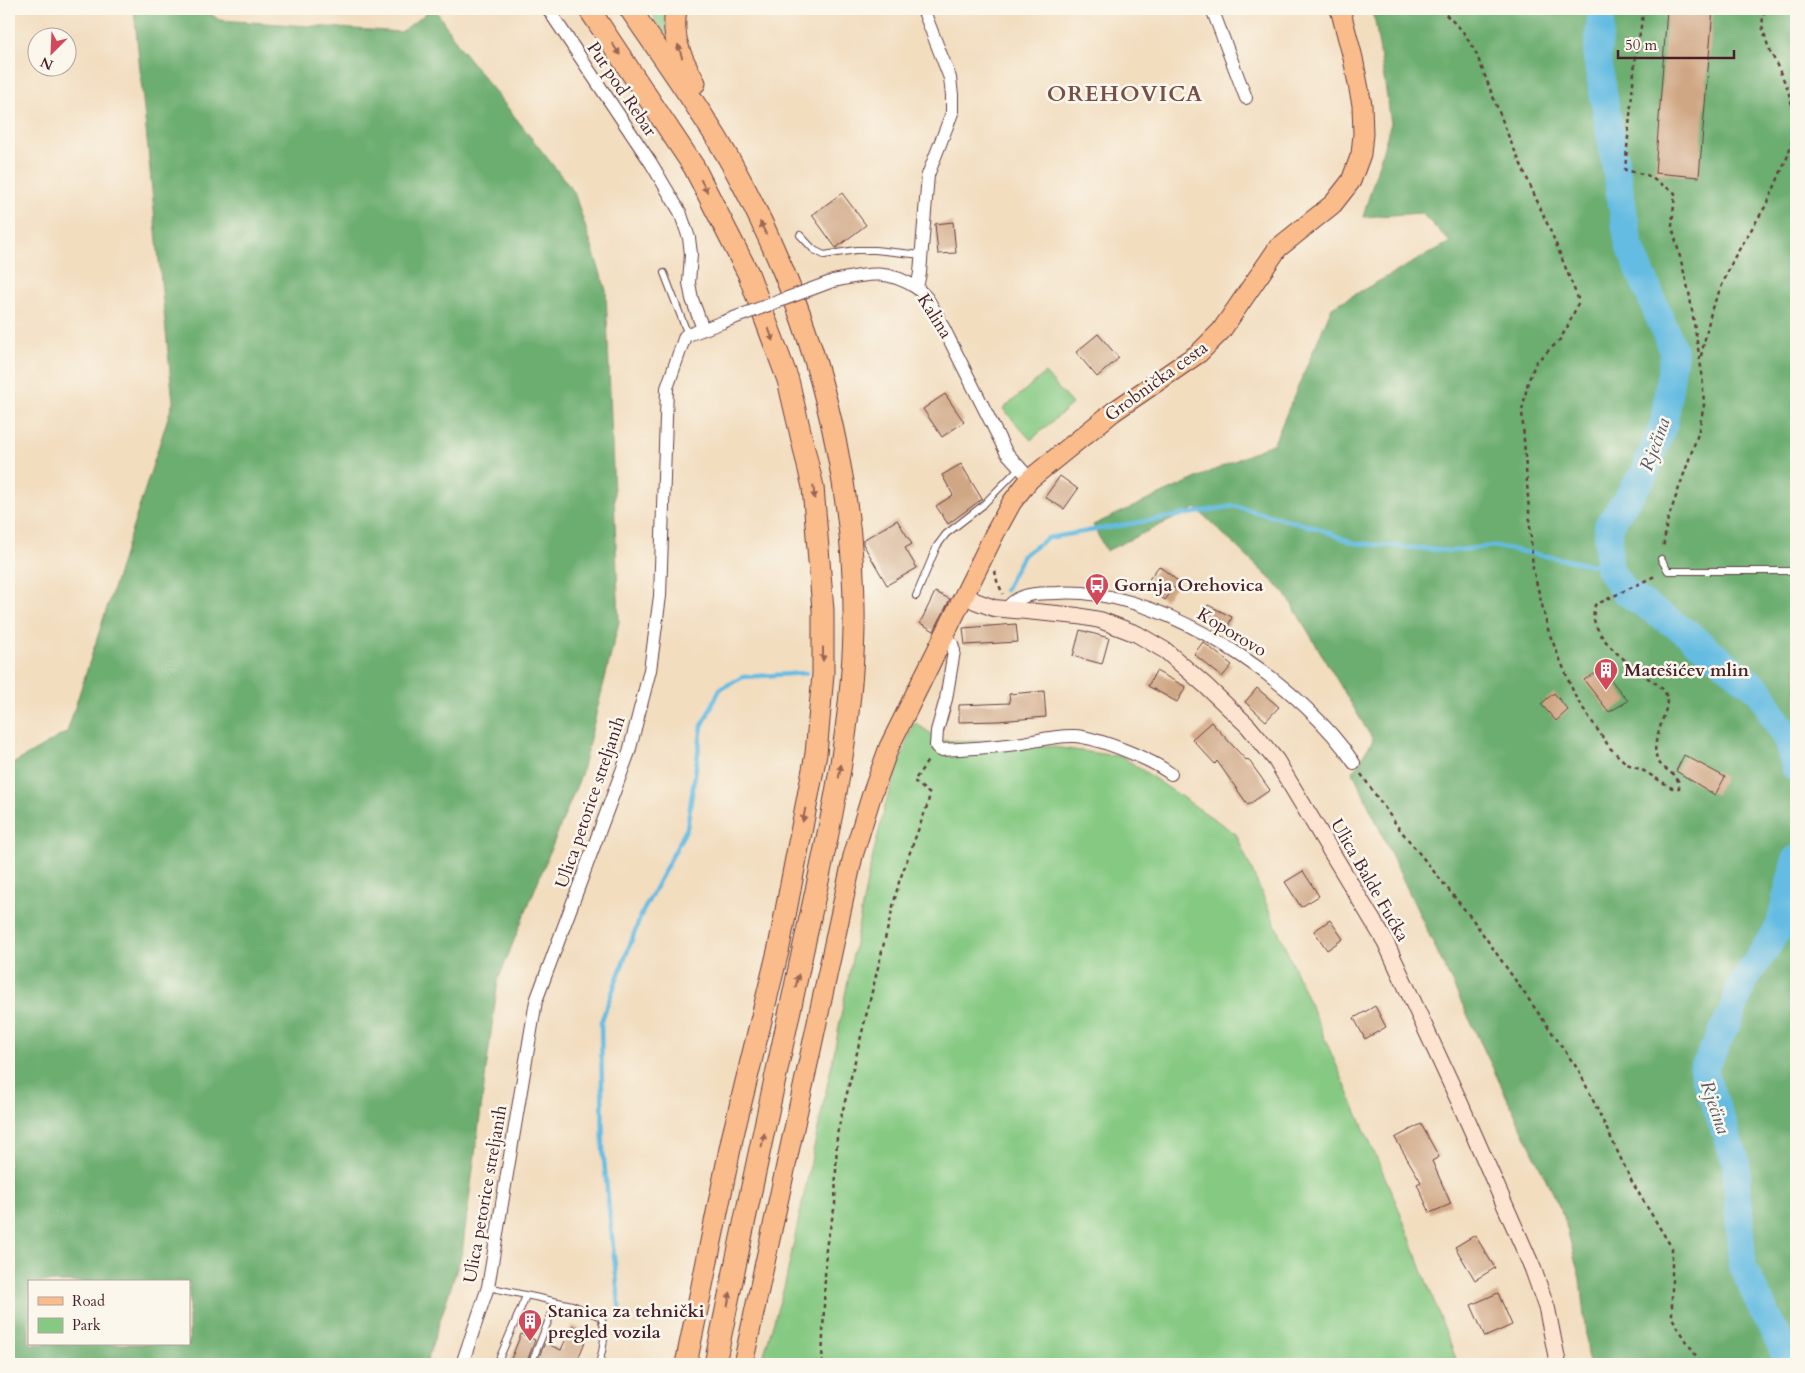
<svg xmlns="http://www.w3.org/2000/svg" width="1805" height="1373" font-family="Cardo,serif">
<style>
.green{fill:#85c982;stroke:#687456}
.forest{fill:#6cad70;stroke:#5b664e;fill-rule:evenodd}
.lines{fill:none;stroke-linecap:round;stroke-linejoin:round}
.stream{stroke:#65bce2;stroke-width:4.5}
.river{stroke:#65bce2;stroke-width:28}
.building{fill:#d0a785}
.service-casing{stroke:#633c41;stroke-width:8}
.minor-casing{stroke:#633c41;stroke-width:14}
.secondary-casing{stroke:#633c41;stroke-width:18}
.primary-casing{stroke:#633c41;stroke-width:21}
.motorway-casing{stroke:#633c41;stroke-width:23}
.path{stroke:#633c41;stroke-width:2.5;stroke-dasharray:4 4;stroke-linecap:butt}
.service{stroke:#fff;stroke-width:6}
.minor{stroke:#fff;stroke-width:12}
.secondary{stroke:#fde4d1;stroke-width:16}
.primary{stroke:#fabc8b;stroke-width:19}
.motorway{stroke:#fabc8b;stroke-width:21}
.minor-bridge-casing{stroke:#633c41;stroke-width:14;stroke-linecap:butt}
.minor-bridge{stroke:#fff;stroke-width:12}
.oneway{fill:#996656}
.labels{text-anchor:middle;stroke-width:5;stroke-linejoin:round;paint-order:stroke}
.street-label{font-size:18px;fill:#4a1f2b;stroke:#fbf7ec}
.poi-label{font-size:18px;font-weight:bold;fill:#4a1f2b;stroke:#fbf7ec;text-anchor:start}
.water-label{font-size:19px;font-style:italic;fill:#53566b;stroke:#fbf7ec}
.district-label{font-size:22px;font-weight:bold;letter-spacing:1px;fill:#794f4a;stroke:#fbf7ec}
</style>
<rect width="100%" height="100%" fill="#fbf7ec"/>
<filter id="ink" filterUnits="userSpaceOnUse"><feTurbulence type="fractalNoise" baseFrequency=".02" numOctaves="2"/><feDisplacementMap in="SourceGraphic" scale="10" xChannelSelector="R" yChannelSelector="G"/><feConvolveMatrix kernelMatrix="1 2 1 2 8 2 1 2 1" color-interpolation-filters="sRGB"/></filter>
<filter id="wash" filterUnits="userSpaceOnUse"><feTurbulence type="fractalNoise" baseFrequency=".0096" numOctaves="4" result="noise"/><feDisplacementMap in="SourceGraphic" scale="20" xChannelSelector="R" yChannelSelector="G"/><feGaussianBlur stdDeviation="1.12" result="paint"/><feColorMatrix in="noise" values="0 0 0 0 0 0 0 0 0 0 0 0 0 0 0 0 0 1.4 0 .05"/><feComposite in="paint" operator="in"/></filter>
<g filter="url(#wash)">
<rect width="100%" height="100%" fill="#f2ddbf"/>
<g class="green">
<polygon points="648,9 667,9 667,36"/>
<polygon points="1045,373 1072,404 1031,440 1003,409"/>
<polygon points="914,722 942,741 1012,741 1123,757 1236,834 1398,1207 1458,1364 761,1364 785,1284 833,1058 867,881 886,801"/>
</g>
<g class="forest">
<path d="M134,9H205L219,20L401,32L432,9H435L459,46L574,192L606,290L619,622L581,775L498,980L462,1253L426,1364H9V766L67,732L173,402ZM29,1282H189V1344H29Z"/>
<polygon points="1370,9 1796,9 1796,1364 1589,1364 1580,1279 1564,1217 1412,899 1353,772 1373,740 1285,593 1196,508 1106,551 1093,525 1274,443 1332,307 1450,242 1421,213 1363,217 1391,123 1375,21"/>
</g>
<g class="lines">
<g class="stream">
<polyline points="1005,590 1023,555 1048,538 1234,506 1317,528 1354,543 1451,551 1493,546 1609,568"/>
<polyline points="620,1313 603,1151 601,1022 641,915 687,828 702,726 720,689 743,677 806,673"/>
</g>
<g class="river">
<polyline points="1602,9 1597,57 1629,245 1674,352 1664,423 1643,476 1608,526 1609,568 1623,590 1687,633 1760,691 1787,740 1796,768"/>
<polyline points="1790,1364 1742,1266 1736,1162 1703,1070 1730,1017 1743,982 1779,928 1796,859"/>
</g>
</g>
<g id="blocks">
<g class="building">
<polygon points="1667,9 1713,9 1699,177 1655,173"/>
<polygon points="842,193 866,225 836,248 812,215"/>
<polygon points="953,222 956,253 938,254 935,224"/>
<polygon points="1098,334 1119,358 1097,377 1076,352"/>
<polygon points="945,394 964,422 942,437 923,409"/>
<polygon points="961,464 982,499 948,524 936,506 953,495 942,475"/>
<polygon points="1060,476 1078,489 1064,509 1045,497"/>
<polygon points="897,520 912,544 905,548 917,568 887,585 863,544 863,540"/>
<polygon points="1159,566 1179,582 1165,600 1144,586"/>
<polygon points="935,592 950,599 934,631 920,623"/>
<polygon points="1208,605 1232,617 1226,631 1202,619"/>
<polygon points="1016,624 1018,642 965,645 963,628"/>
<polygon points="1080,630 1109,638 1102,664 1073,656"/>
<polygon points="1203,642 1232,665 1222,677 1194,654"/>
<polygon points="1602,669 1628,701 1609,712 1584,680"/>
<polygon points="1156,671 1186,687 1177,702 1148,686"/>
<polygon points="1257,688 1279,707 1266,721 1245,702"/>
<polygon points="1044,691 1046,717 998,721 959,722 959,705 1010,703 1009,694"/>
<polygon points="1554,693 1568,710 1556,721 1541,704"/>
<polygon points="1211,722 1246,760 1248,759 1270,790 1248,805 1217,761 1215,764 1192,739"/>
<polygon points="1684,755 1725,777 1715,795 1676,771"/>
<polygon points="1303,871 1319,896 1301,907 1285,882"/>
<polygon points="1330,920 1343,939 1327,950 1314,931"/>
<polygon points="1375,1006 1386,1027 1365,1039 1354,1018"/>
<polygon points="1421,1124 1439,1157 1432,1161 1451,1204 1430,1213 1417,1184 1421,1182 1395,1138"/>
<polygon points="1475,1235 1495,1268 1475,1280 1455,1247"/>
<polygon points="1498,1293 1512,1325 1485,1337 1471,1305"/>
<polygon points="572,1325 589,1332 576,1364 536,1364 545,1343 561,1350"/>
<polygon points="521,1334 535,1340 526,1364 509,1364"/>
</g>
</g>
</g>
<g filter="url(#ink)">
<use href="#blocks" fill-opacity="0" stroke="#633c41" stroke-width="1"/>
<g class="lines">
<g class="service-casing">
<g id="service">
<polyline points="800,235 814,250 824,255 856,250 875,250 922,255"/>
<polyline points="664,273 688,335"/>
<polyline points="1661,559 1668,571 1796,571"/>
<polyline points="916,596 937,546 946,534 982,506 1020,467"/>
<path d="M488,1287L572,1305L601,1317C607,1332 603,1349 599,1364"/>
<polyline points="497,1364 526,1296"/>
<polyline points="531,1364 556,1302"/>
</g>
</g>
<g class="minor-casing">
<g id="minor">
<polyline points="548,9 651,163 680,212 689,238 691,254 689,283 692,299 703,329"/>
<polyline points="923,9 950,78 952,95 952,113 928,175 920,273 917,288 927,298 936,313 1006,452 1030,479"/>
<polyline points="1212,9 1246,98"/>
<path d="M833,281C867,274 886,268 917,288"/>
<path d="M1006,610C1016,593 1039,593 1057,593C1071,592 1085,593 1099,595C1189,609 1304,688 1354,763"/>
<path d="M945,636L952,644L954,651L946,699L937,731L936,746L940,750C966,749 992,747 1017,744C1036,741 1055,735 1075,736C1099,738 1151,759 1171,774"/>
<polyline points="462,1364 488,1287 536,1001 629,752 650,670 660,596 667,388 685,336 723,322"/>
</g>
</g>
<g class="secondary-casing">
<polyline id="secondary" points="965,594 975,601 994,608 1078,616 1100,620 1137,634 1166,651 1206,686 1248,726 1276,760 1385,941 1459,1101 1533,1269 1547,1309 1558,1364"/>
</g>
<g class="primary-casing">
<polyline id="primary" points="743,1364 853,856 871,797 889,747 995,533 1012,502 1030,479 1113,412 1199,353 1221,331 1278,248 1333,204 1351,181 1361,154 1363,134 1362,105 1353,58 1340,9"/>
</g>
<g class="motorway-casing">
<g id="motorway">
<polyline points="589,9 694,167 748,273 788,380 813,487 823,610 823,674 816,754 779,947 732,1139 686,1364"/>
<path d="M630,9C654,44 679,79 702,115C734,163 762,220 784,273C829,382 856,510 854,628C852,735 827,841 804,945C774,1085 743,1224 715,1364"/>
<path d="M676,9C671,39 681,58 695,83"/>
</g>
</g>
<g class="path">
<path d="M1440,9L1462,30L1476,53L1510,140L1554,239L1579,301L1569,324L1559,341L1536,362L1528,382L1522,411L1533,569L1549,633L1576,698L1610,748L1627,764L1644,771L1672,788H1679C1681,774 1662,771 1657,759C1648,737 1677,705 1663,690C1660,685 1653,682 1648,678C1628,662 1602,646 1594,620C1593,615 1594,610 1595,605L1657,575"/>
<polyline points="1644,9 1635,61 1625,170 1647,175 1675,193 1672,226 1689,292 1702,373 1704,405 1698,434 1667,522 1663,549"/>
<polyline points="1701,356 1712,308 1734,258 1768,202 1789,153 1794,129 1794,112 1787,87 1768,46 1762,26 1764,9"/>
<polyline points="995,571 997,581 1003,594"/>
<polyline points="1361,774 1398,827 1473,920 1579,1071 1632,1182 1672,1248 1672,1318 1701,1364"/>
<polyline points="822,1364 826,1247 835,1205 837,1134 899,882 927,806 930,794 914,781 929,759"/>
</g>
<use href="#service" class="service"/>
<use href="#minor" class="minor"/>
<use href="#secondary" class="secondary"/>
<use href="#primary" class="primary"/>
<use href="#motorway" class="motorway"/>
<g class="minor-bridge-casing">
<polyline id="minor-bridge" points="723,322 833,281"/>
</g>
<use href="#minor-bridge" class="minor-bridge"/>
</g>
<defs><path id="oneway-solid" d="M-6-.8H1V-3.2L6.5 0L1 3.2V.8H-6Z" transform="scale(1.25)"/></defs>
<g class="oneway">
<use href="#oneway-solid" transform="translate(616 49) rotate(56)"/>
<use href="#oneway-solid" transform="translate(680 51) rotate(-107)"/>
<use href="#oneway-solid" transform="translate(704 186) rotate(63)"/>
<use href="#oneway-solid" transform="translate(763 228) rotate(-116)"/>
<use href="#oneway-solid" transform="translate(771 335) rotate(70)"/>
<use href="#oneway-solid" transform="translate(814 492) rotate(84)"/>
<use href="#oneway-solid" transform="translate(823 654) rotate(90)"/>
<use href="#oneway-solid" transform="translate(840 771) rotate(-80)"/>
<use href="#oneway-solid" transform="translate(804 815) rotate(101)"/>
<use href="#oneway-solid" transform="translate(797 981) rotate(-78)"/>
<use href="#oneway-solid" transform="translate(763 1140) rotate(-78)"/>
<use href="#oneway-solid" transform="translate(729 1299) rotate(-78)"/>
</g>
</g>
<defs>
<g id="bus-pin" transform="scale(1.25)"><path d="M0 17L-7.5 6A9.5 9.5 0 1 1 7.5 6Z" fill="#d1495b" stroke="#fbf7ec"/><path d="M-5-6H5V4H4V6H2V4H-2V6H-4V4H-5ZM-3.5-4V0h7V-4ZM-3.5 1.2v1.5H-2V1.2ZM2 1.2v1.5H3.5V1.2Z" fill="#fff"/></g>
<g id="building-pin" transform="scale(1.25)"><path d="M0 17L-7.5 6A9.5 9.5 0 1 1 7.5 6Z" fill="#d1495b" stroke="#fbf7ec"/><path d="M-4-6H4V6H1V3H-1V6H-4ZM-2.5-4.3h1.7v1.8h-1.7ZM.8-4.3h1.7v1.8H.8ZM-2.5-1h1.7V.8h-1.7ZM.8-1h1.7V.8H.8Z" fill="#fff"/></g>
</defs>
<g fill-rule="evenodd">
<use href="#bus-pin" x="1097" y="585"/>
<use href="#building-pin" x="1606" y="670"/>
<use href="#building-pin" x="530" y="1321"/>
</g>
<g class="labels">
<g class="street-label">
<text transform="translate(622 89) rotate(56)" y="6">Put pod Rebar</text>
<text transform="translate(935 316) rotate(58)" y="6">Kalina</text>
<text transform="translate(1156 381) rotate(-36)" y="6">Grobnička cesta</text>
<text transform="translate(1232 632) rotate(31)" y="6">Koporovo</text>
<text transform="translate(590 802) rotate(-71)" y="6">Ulica petorice streljanih</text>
<text transform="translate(1370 880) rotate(60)" y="6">Ulica Balde Fućka</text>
<text transform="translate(485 1194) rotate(-80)" y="6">Ulica petorice streljanih</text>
</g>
<g class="poi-label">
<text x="1114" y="591">Gornja Orehovica</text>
<text x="1624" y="676">Matešićev mlin</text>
<text x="548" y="1317">Stanica za tehnički<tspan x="548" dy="21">pregled vozila</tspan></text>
</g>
<g class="water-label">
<text transform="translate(1654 444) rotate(-70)" y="7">Rječina</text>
<text transform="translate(1716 1107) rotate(71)" y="7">Rječina</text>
</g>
<g class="district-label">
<text x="1125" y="101">OREHOVICA</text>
</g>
</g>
<rect width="1805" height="1373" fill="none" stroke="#fbf7ec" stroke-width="30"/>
<rect x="28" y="1280" width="162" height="65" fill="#fbf7ec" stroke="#b4a19f"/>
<rect x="38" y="1297" width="25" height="8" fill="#fabc8b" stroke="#b4a19f"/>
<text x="72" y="1306" font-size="15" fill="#4a1f2b">Road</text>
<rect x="38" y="1318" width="25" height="15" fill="#85c982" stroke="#b4a19f"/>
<text x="72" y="1330" font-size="15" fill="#4a1f2b">Park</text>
<g transform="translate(52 52) rotate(204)"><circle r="24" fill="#fbf7ec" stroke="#b4a19f"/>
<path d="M0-4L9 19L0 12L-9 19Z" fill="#d1495b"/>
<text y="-8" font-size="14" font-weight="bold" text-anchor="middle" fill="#4a1f2b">N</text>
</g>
<path d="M1618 50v8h116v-8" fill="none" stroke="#4a1f2b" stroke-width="2.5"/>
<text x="1625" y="50" font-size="15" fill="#4a1f2b" stroke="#fbf7ec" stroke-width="4" paint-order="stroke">50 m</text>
</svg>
